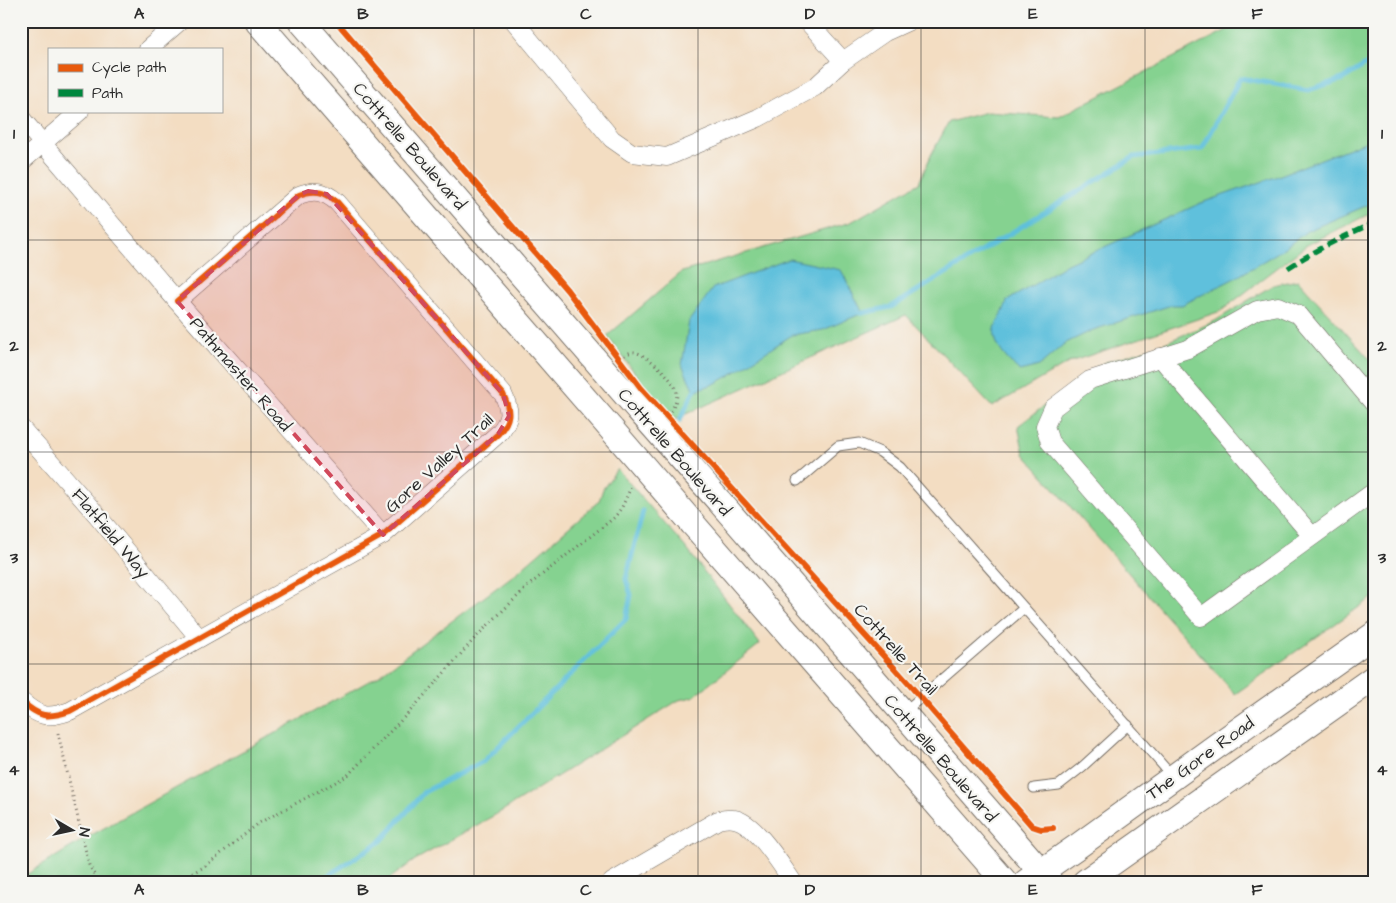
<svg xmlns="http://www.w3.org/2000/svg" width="1396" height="903" font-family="'Architects Daughter',sans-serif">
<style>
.green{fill:#85d290;stroke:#587e5e}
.water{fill:#5ec0dc;stroke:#447684}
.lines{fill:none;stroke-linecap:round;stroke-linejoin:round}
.stream{stroke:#5ec0dc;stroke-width:5}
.lane-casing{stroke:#716960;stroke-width:11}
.street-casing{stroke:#716960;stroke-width:19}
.secondary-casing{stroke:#716960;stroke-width:27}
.path{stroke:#716960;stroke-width:3;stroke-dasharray:1 4;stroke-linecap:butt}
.lane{stroke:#fff;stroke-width:9}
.street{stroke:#fff;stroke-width:18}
.secondary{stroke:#fff;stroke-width:25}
.secondary-bridge-casing{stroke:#716960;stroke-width:27;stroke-linecap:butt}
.secondary-bridge{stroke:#fff;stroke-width:25}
.quiet{stroke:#00873e;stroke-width:5;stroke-dasharray:10 5;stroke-linecap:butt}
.cycleway-casing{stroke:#f6f6f2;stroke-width:9}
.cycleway{stroke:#e8590c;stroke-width:6}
.marked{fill:#d1495b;fill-opacity:0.2;stroke:#d1495b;stroke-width:4;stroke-dasharray:10 6;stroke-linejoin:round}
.grid{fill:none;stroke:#2b2b2b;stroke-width:1;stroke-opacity:0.55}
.labels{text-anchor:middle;stroke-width:4.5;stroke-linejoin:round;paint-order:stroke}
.street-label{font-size:18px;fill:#2b2b2b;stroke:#f6f6f2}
.neatline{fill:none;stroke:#2b2b2b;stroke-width:2}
.grid-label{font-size:16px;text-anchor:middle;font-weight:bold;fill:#2b2b2b}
</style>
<rect width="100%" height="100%" fill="#f6f6f2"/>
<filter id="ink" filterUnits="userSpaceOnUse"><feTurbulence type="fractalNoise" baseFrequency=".02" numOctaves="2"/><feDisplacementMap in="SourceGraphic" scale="10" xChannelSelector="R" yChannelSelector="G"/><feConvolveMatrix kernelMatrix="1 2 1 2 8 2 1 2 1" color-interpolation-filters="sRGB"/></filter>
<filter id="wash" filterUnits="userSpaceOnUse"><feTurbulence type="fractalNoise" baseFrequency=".0096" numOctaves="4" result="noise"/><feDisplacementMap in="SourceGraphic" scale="20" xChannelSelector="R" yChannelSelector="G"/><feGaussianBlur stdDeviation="1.12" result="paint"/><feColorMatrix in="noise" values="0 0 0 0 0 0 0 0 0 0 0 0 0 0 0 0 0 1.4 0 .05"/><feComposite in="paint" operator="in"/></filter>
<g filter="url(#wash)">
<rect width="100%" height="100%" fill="#f3ddc2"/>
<g class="green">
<polygon points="1244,21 1375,21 1375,211 1307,245 1221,311 1070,362 992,407 906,315 675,419 644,385 607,336 682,272 851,222 919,183 931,155 949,122 987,112 1059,117"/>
<polygon points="1298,280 1375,365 1375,596 1235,694 1024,454 1018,426 1090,371 1106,362 1160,345 1215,321 1273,285"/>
<polygon points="617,469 686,548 760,644 693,697 679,700 502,811 415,860 385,882 21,882 21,878 86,838 378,676 515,574 599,501 603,489"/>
</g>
<g class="water">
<path d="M1375,138V202L1307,231L1285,248L1237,277L1182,305H1172L1093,330L1064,344L1039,366L1020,371C1007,360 988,341 997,323C1001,314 1005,310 1007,301L1067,264L1201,203L1278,176Z"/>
<polygon points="789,259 841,270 863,313 823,330 792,335 729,376 714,384 694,391 682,365 689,321 713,288"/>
</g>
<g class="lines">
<g class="stream">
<polyline points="857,312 863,313 891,307 1134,157 1202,149 1240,78 1308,90 1343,79 1375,59"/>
<polyline points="680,420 696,387"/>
<polyline points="318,882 381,841 424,792 484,761 626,619 631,595 626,579 643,511"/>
</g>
</g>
</g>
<g filter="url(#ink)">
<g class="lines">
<g class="lane-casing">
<g id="lane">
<polyline points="797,481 838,446 859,443 880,452 900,467 1173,777"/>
<polyline points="904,712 1024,608"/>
<polyline points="1034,788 1059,785 1082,767 1128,725"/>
</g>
</g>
<g class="street-casing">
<g id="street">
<polyline points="514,21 612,139 632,153 667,157 758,118 815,87 843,61 885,32 909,21"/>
<polyline points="807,21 843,61"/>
<polyline points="148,49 180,21"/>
<polyline points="21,118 177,301 383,535"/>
<polyline points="21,162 80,111"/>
<polyline points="1160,357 1312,536"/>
<polyline points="1375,405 1299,315 1278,306 1257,310 1188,349 1090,380 1053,408 1045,426 1050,442 1201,617 1375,491"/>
<polyline points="21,428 96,514 199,638"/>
<path d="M21,701C39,717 47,719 70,711L383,535L498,434C511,420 511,411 503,394L337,202C324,191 314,189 299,195L177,301"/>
<path d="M612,882L718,820C723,819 729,818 734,819C755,822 781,865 793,882"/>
</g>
</g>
<g class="secondary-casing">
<g id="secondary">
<polyline points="257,21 612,430"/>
<polyline points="301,21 638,409"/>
<polyline points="719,501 1050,882"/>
<polyline points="693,524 1005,882"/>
<polyline points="1026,882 1078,846 1218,745 1375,634"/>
<polyline points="1085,882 1375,677"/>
</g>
</g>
<g class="path">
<path d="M620,358C625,355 629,352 634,352C647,354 677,381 677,394C677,401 672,409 669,415"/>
<polyline points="58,733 89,865 98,882"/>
<polyline points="174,882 204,867 259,823 347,776 413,708 476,637 529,585 615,517 622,507 632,485"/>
</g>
<use href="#lane" class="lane"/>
<use href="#street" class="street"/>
<use href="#secondary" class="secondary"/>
<g class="secondary-bridge-casing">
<g id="secondary-bridge">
<polyline points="638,409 719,501"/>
<polyline points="612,430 693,524"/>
</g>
</g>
<use href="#secondary-bridge" class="secondary-bridge"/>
<path class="quiet" d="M1288,268C1315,250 1345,236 1375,222"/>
<g class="cycleway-casing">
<g id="cycleway">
<polyline points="336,21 567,290 641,388 908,683 1032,826 1041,829 1053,828"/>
<path d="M21,701C39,717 47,719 70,711L383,535L498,434C511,420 511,411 503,394L337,202C324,191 314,189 299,195L177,301"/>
</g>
</g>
<use href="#cycleway" class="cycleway"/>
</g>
</g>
<path class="marked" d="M308,191L327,194L503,394L509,416L498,434L383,535L177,301L299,195Z"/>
<path class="grid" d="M251,21V882M474,21V882M698,21V882M921,21V882M1145,21V882M21,240H1375M21,452H1375M21,664H1375"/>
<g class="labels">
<g class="street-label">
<text transform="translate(410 146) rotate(49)" y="6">Cottrelle Boulevard</text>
<text transform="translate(241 374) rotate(49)" y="6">Pathmaster Road</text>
<text transform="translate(675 452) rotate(49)" y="6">Cottrelle Boulevard</text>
<text transform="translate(439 463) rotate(-42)" y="6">Gore Valley Trail</text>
<text transform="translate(111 533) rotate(50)" y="6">Flatfield Way</text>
<text transform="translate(896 649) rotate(48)" y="6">Cottrelle Trail</text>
<text transform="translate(941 758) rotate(49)" y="6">Cottrelle Boulevard</text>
<text transform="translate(1200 758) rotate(-36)" y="6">The Gore Road</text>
</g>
</g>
<rect width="1396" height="903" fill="none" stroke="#f6f6f2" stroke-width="55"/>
<rect x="48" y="48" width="175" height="65" fill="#f6f6f2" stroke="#a5a5a2"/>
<rect x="58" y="64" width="25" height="8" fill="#e8590c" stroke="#a5a5a2"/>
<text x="92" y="72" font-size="15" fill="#2b2b2b">Cycle path</text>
<rect x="58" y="89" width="25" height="8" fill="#00873e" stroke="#a5a5a2"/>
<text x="92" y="98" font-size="15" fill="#2b2b2b">Path</text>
<g transform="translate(72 830) rotate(99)" stroke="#f6f6f2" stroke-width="4" paint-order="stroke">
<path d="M0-4L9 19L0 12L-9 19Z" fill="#2b2b2b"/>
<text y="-8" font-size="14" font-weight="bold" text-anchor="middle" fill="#2b2b2b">N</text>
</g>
<rect x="28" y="28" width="1340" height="848" class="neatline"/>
<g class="grid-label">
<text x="139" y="19">A</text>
<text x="363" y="19">B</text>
<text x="586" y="19">C</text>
<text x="810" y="19">D</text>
<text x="1033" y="19">E</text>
<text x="1257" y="19">F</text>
<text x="14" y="139">1</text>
<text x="1382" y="139">1</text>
<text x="14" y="351">2</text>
<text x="1382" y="351">2</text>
<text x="14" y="563">3</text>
<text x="1382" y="563">3</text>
<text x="14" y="775">4</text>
<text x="1382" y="775">4</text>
<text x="139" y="895">A</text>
<text x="363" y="895">B</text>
<text x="586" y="895">C</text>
<text x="810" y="895">D</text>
<text x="1033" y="895">E</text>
<text x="1257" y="895">F</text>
</g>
</svg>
